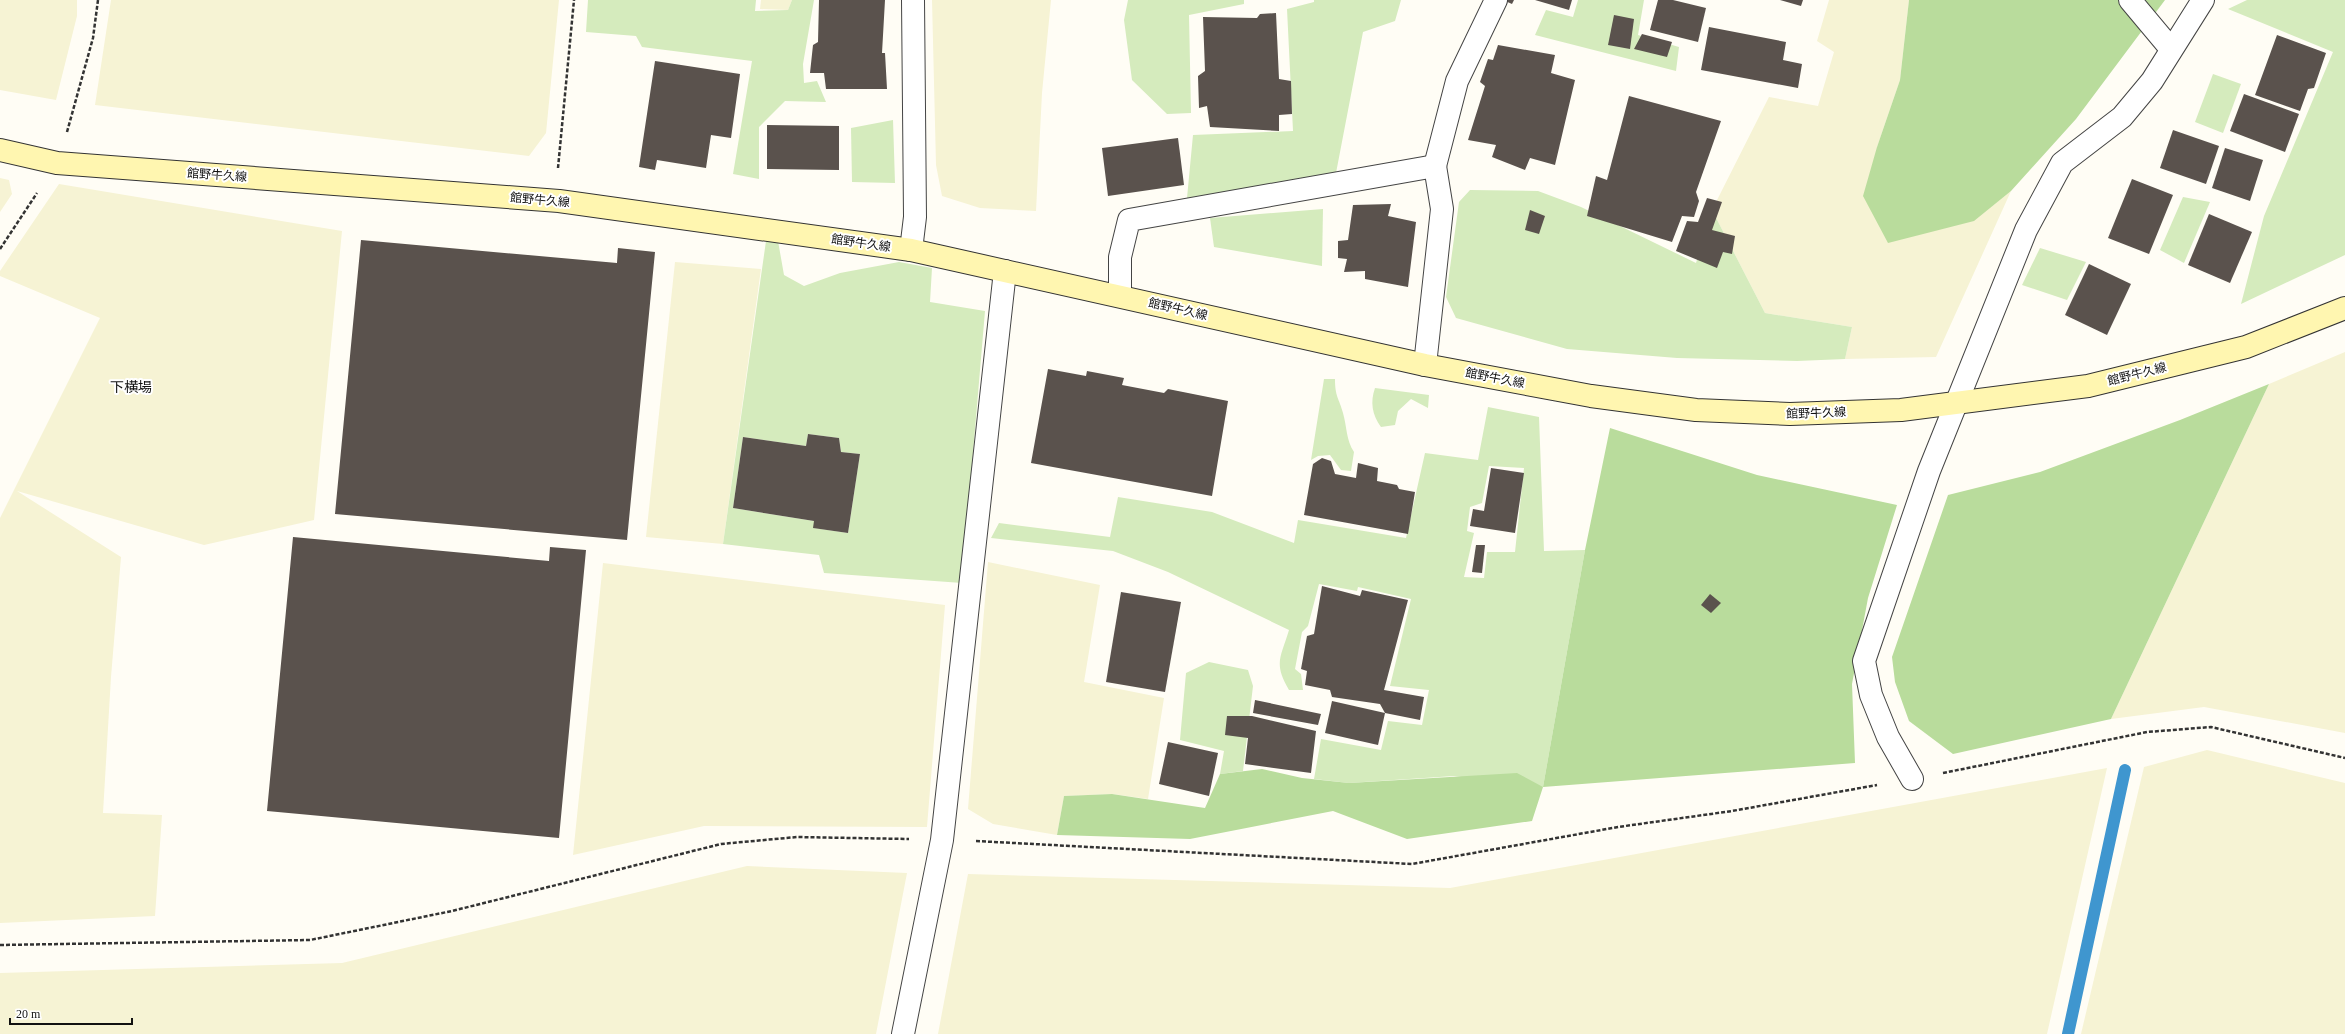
<svg xmlns="http://www.w3.org/2000/svg" width="2345" height="1034" font-family="'Times New Roman','Noto Sans JP',serif">
<style>
.farmland{fill:#f6f3d4}
.green{fill:#d5ebbd;fill-rule:evenodd}
.forest{fill:#b9dc9c}
.lines{fill:none;stroke-linecap:round;stroke-linejoin:round}
.stream{stroke:#3f96cf;stroke-width:12}
.building{fill:#5a524d}
.minor-casing{stroke:#444;stroke-width:24}
.secondary-casing{stroke:#333;stroke-width:24}
.path{stroke:#333;stroke-width:2.5;stroke-dasharray:4 2;stroke-linecap:butt}
.minor{stroke:#fff;stroke-width:22}
.secondary{stroke:#fff6b0;stroke-width:22}
.labels{text-anchor:middle;stroke-width:4;stroke-linejoin:round;paint-order:stroke}
.street-label{font-size:12px;fill:#111;stroke:#fff}
.quarter-label{font-size:14px;fill:#111;stroke:#fff}
</style>
<rect width="100%" height="100%" fill="#fffdf5"/>
<g class="farmland">
<polygon points="0,0 77,0 77,16 56,100 0,90"/>
<polygon points="111,0 559,0 546,133 529,156 95,105"/>
<polygon points="761,0 792,0 788,10 760,9"/>
<polygon points="932,0 1051,0 1042,93 1036,211 980,208 942,196 936,165"/>
<polygon points="1829,0 1909,0 1900,80 1877,147 1973,221 2011,191 1936,357 1845,359 1852,327 1765,313 1712,210 1769,97 1818,106 1834,52 1817,41"/>
<polygon points="0,178 9,180 12,194 0,212"/>
<polygon points="59,184 342,231 314,520 204,545 17,491 121,557 111,677 103,813 162,815 155,916 0,923 0,518 100,318 0,276 0,271"/>
<polygon points="675,262 761,269 723,544 646,537"/>
<polygon points="2345,352 2345,733 2204,707 2111,719 2269,384"/>
<polygon points="988,562 1100,585 1084,682 1164,698 1148,799 1112,794 1064,796 1057,835 993,824 968,809"/>
<polygon points="603,563 945,605 927,827 704,826 573,855"/>
<polygon points="2207,750 2345,783 2345,1034 2081,1034 2144,767"/>
<polygon points="2107,768 2047,1034 938,1034 968,874 1450,888"/>
<polygon points="747,866 907,873 876,1034 0,1034 0,973 342,963"/>
</g>
<g class="green">
<polygon points="588,0 756,0 755,11 788,10 792,0 814,0 803,64 804,83 817,81 826,102 785,101 759,127 759,179 733,174 752,61 642,47 636,36 586,32"/>
<polygon points="1128,0 1244,0 1244,4 1189,15 1191,113 1167,114 1132,80 1124,20"/>
<polygon points="1314,0 1401,0 1395,21 1363,32 1336,173 1187,198 1193,135 1293,131 1287,9 1314,2"/>
<polygon points="1578,0 1644,0 1638,35 1679,47 1676,71 1535,35 1546,10 1573,17"/>
<polygon points="2247,0 2345,0 2345,255 2241,304 2264,216 2333,52 2228,9"/>
<polygon points="2213,74 2241,84 2223,133 2195,122"/>
<polygon points="893,120 895,183 852,182 851,128"/>
<polygon points="1470,190 1538,191 1581,207 1696,263 1712,210 1765,313 1852,327 1845,359 1797,361 1677,358 1567,349 1456,318 1446,297 1459,202"/>
<polygon points="2183,197 2210,202 2184,263 2160,250"/>
<polygon points="1323,209 1322,266 1214,247 1210,218"/>
<path d="M766,241H778L784,275L804,286L840,273L899,262L932,268L930,302L985,311L962,583L824,573L819,555L723,544ZM808,434L839,438L841,452L860,454L848,533L814,528V521L733,508L743,437L806,446Z"/>
<polygon points="2040,248 2086,262 2067,300 2022,285"/>
<path d="M1324,379H1335C1335,397 1339,398 1343,413C1347,427 1346,440 1354,452L1351,471L1341,470L1330,455L1318,456L1311,460Z"/>
<path d="M1375,388L1429,395L1428,408L1411,399L1398,411L1395,425L1381,427C1372,415 1370,402 1375,388Z"/>
<path d="M1488,407L1539,417L1544,551L1585,550L1543,787L1454,776L1349,783L1314,779L1321,739L1381,750L1388,721L1422,725L1429,690L1390,686L1411,599L1358,587L1357,591L1319,584L1308,626L1302,632L1295,669L1301,674L1303,690H1289C1273,663 1281,657 1289,630L1168,572L1113,551L991,538L999,523L1110,537L1118,497L1212,512L1294,543L1298,520L1406,538L1425,453L1478,460ZM1489,466L1524,468L1515,552H1487L1484,578L1464,577L1474,533L1467,531L1470,507L1482,503Z"/>
<polygon points="1209,662 1248,670 1253,686 1243,771 1220,774 1224,751 1180,740 1186,673"/>
</g>
<g class="forest">
<polygon points="1909,0 2165,0 2076,119 2011,191 1974,221 1888,243 1863,196 1877,147 1900,80"/>
<polygon points="2269,384 2111,719 1953,754 1909,721 1895,682 1892,657 1948,495 2040,472 2180,420"/>
<polygon points="1610,428 1757,475 1897,505 1868,598 1852,684 1855,763 1543,787 1532,821 1407,839 1333,811 1190,839 1057,835 1064,796 1112,794 1205,808 1220,774 1262,769 1302,778 1349,783 1517,773 1543,787 1585,550"/>
</g>
<g class="lines">
<polyline class="stream" points="2068,1034 2125,770"/>
</g>
<g class="building">
<polygon points="819,0 885,0 882,53 885,53 887,89 826,89 824,73 810,73 813,45 818,42"/>
<polygon points="1503,0 1514,0 1512,4"/>
<polygon points="1535,0 1572,0 1569,10"/>
<polygon points="1658,0 1673,0 1706,8 1698,42 1650,30"/>
<polygon points="1780,0 1803,0 1801,6"/>
<polygon points="1276,13 1279,79 1291,81 1292,114 1279,115 1279,131 1210,127 1207,106 1199,108 1198,76 1205,71 1203,17 1257,18 1260,14"/>
<polygon points="1614,15 1634,19 1630,49 1608,45"/>
<polygon points="1709,27 1786,42 1783,60 1802,64 1798,88 1701,70"/>
<polygon points="1642,34 1672,42 1667,57 1634,49"/>
<polygon points="2277,35 2326,53 2314,88 2308,89 2300,111 2255,95"/>
<polygon points="1498,45 1555,55 1551,73 1575,80 1555,165 1530,158 1525,170 1492,157 1496,145 1468,140 1485,86 1480,82 1488,59 1493,60"/>
<polygon points="655,61 740,74 731,138 711,135 706,168 657,160 655,170 639,167"/>
<polygon points="2244,94 2299,114 2285,152 2230,131"/>
<polygon points="1629,96 1721,121 1696,192 1699,201 1694,217 1682,216 1672,242 1587,216 1596,176 1607,180"/>
<polygon points="767,125 839,126 839,170 767,169"/>
<polygon points="2173,130 2219,146 2206,184 2160,168"/>
<polygon points="1178,138 1184,185 1108,196 1102,148"/>
<polygon points="2225,148 2263,160 2250,201 2212,188"/>
<polygon points="2132,179 2173,195 2149,254 2108,238"/>
<polygon points="1707,198 1722,202 1712,230 1735,236 1732,254 1723,252 1717,268 1676,251 1687,221 1698,222"/>
<polygon points="1391,204 1388,216 1416,222 1408,287 1365,279 1365,271 1344,272 1347,259 1338,258 1338,241 1348,240 1353,205"/>
<polygon points="1530,210 1545,216 1539,234 1525,230"/>
<polygon points="2209,214 2252,232 2230,283 2188,265"/>
<polygon points="361,240 617,263 618,248 655,252 627,540 335,514"/>
<polygon points="2089,264 2131,284 2107,335 2065,315"/>
<polygon points="1048,369 1086,376 1087,371 1124,378 1122,385 1164,393 1168,389 1228,401 1212,496 1031,463"/>
<polygon points="808,434 839,438 841,452 860,454 848,533 813,528 814,521 733,508 743,437 806,446"/>
<polygon points="1322,458 1331,461 1335,474 1356,478 1358,463 1378,468 1377,481 1397,485 1399,489 1415,492 1408,534 1304,515 1313,464"/>
<polygon points="1491,468 1524,473 1515,533 1470,526 1473,509 1484,511"/>
<polygon points="293,537 549,561 550,547 586,550 559,838 267,811"/>
<polygon points="1476,545 1485,545 1482,573 1472,572"/>
<polygon points="1322,586 1360,596 1362,590 1408,600 1384,690 1424,697 1420,720 1385,713 1380,704 1332,697 1330,690 1305,685 1307,671 1301,669 1307,636 1314,634"/>
<polygon points="1121,592 1181,602 1165,692 1106,682"/>
<polygon points="1710,594 1721,603 1711,613 1701,605"/>
<polygon points="1255,700 1321,714 1318,725 1253,713"/>
<polygon points="1332,701 1385,713 1378,745 1325,733"/>
<polygon points="1227,716 1252,716 1316,731 1311,773 1245,764 1248,738 1225,735"/>
<polygon points="1168,742 1218,753 1209,796 1159,784"/>
</g>
<g class="lines">
<g class="minor-casing">
<g id="minor">
<polyline points="2130,0 2171,49"/>
<polyline points="1435,166 1457,81 1496,0"/>
<polyline points="911,250 915,217 913,0"/>
<polyline points="1120,296 1120,257 1129,220 1435,166 1442,209 1425,365"/>
<polyline points="1912,779 1888,737 1871,695 1864,661 1929,471 2026,230 2062,163 2122,117 2152,81 2203,0"/>
<polyline points="903,1034 942,840 1005,271"/>
</g>
</g>
<g class="secondary-casing">
<polyline id="secondary" points="0,150 57,163 559,201 911,250 1425,365 1591,396 1696,410 1790,414 1901,410 2088,386 2246,347 2345,308"/>
</g>
<g class="path">
<polyline points="67,132 93,38 98,0"/>
<polyline points="558,168 574,0"/>
<polyline points="0,249 37,193"/>
<polyline points="1943,773 2147,732 2211,727 2345,758"/>
<polyline points="976,841 1412,864 1618,827 1732,811 1877,785"/>
<polyline points="0,945 310,940 452,911 721,844 797,837 909,839"/>
</g>
<use href="#minor" class="minor"/>
<use href="#secondary" class="secondary"/>
</g>
<g class="labels">
<g class="street-label">
<text transform="translate(217 175) rotate(4)" y="4">館野牛久線</text>
<text transform="translate(540 200) rotate(5)" y="4">館野牛久線</text>
<text transform="translate(861 243) rotate(8)" y="4">館野牛久線</text>
<text transform="translate(1178 309) rotate(13)" y="4">館野牛久線</text>
<text transform="translate(2137 374) rotate(-14)" y="4">館野牛久線</text>
<text transform="translate(1495 378) rotate(11)" y="4">館野牛久線</text>
<text transform="translate(1816 413) rotate(-2)" y="4">館野牛久線</text>
</g>
<g class="quarter-label">
<text x="131" y="392">下横場</text>
</g>
</g>
<path d="M10 1018v6h122v-6" fill="none" stroke="#111111" stroke-width="2"/>
<text x="16" y="1018" font-size="12" fill="#111111" stroke="#ffffff" stroke-width="3" paint-order="stroke">20 m</text>
</svg>
